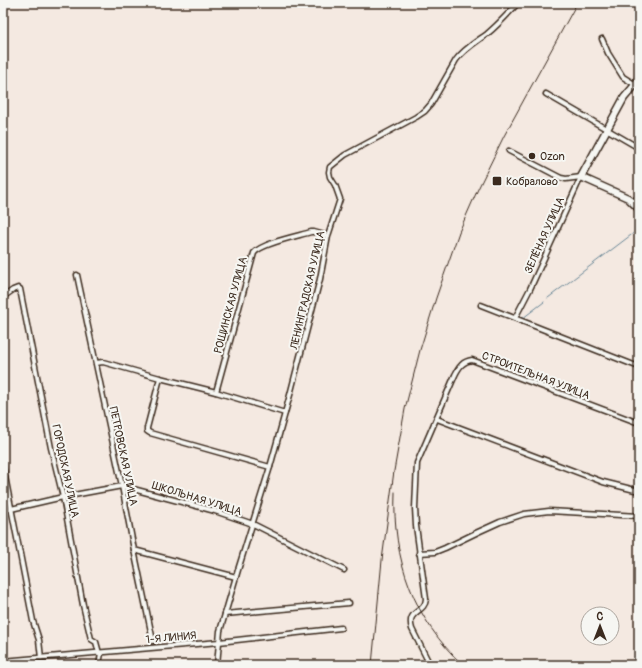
<svg xmlns="http://www.w3.org/2000/svg" width="642" height="668" font-family="Pangolin,sans-serif">
<style>
.lines{fill:none;stroke-linecap:round;stroke-linejoin:round}
.stream{stroke:#678595;stroke-width:1}
.street-casing{stroke:#3b2a1e;stroke-width:7}
.secondary-casing{stroke:#3b2a1e;stroke-width:9}
.street{stroke:#f6f6f2;stroke-width:4}
.secondary{stroke:#f6f6f2;stroke-width:6}
.rail{stroke:#3b2a1e;stroke-width:1}
.poi-dot{fill:#3b2a1e;stroke:#f6f6f2;stroke-width:1.5}
.labels{text-anchor:middle;stroke-width:4;stroke-linejoin:round;paint-order:stroke}
.poi-label{font-size:11px;fill:#3b2a1e;stroke:#f6f6f2;text-anchor:start}
.street-label{font-size:11px;fill:#3b2a1e;stroke:#f6f6f2}
</style>
<rect width="100%" height="100%" fill="#f4e9e1"/>
<filter id="ink" filterUnits="userSpaceOnUse"><feTurbulence type="fractalNoise" baseFrequency=".025" numOctaves="2"/><feDisplacementMap in="SourceGraphic" scale="8" xChannelSelector="R" yChannelSelector="G"/><feConvolveMatrix kernelMatrix="1 2 1 2 8 2 1 2 1" color-interpolation-filters="sRGB"/></filter>
<g filter="url(#ink)">
<g class="lines">
<g class="stream">
<polyline points="548,298 639,229"/>
<polyline points="523,318 544,302"/>
</g>
<g class="street-casing">
<g id="street">
<polyline points="602,39 608,53 623,77 639,87"/>
<polyline points="546,94 639,148"/>
<polyline points="509,151 561,178 566,179 581,177 530,289 515,318"/>
<polyline points="630,199 639,202"/>
<polyline points="77,275 122,486 134,550 153,641"/>
<polyline points="3,297 13,290 18,288 20,289 51,448 63,497 83,605 91,639 96,642 99,653"/>
<polyline points="481,305 639,367"/>
<polyline points="96,363 103,362 160,378 216,392 285,413"/>
<polyline points="160,378 147,428 147,431 150,433 270,467"/>
<path d="M216,392L254,253C262,243 298,236 311,232H314L328,236"/>
<polyline points="437,419 603,482 639,491"/>
<polyline points="3,466 33,621 39,640 41,658"/>
<polyline points="11,509 63,497 122,486 193,505 215,511 253,524 344,570"/>
<polyline points="134,550 236,577"/>
<polyline points="419,553 435,552 445,548 478,532 500,522 524,514 549,511 639,516"/>
<polyline points="225,614 349,603"/>
<polyline points="3,661 219,642 341,628"/>
<polyline points="99,665 101,653"/>
<path d="M217,665L220,631L238,570L270,467L290,395L320,279L328,236L340,199L335,185L330,177L329,172L330,167L345,155L416,117L425,111L431,104L456,60C464,49 476,42 487,34C498,25 508,14 518,3"/>
<path d="M430,665L412,629C406,609 425,614 426,599L416,526L415,508L417,463L455,375C459,367 463,361 472,360L639,423"/>
</g>
</g>
<g class="secondary-casing">
<polyline id="secondary" points="639,78 635,85 624,98 581,177 628,198 639,209"/>
</g>
<use href="#street" class="street"/>
<use href="#secondary" class="secondary"/>
<g class="rail">
<path d="M395,492C392,559 414,620 463,665"/>
<polyline points="372,665 382,560 394,471 405,409 420,350 436,298 459,232 478,189 504,136 577,3"/>
</g>
</g>
</g>
<g class="poi-dot">
<circle cx="532" cy="156" r="4"/>
<rect x="492" y="176" width="10" height="10" rx="2"/>
</g>
<g class="labels">
<g class="poi-label">
<text x="540" y="160">Ozon</text>
<text x="506" y="185">Кобралово</text>
</g>
<g class="street-label">
<text transform="translate(544 235) rotate(-66)" y="4">ЗЕЛЁНАЯ УЛИЦА</text>
<text transform="translate(307 290) rotate(-77)" y="4">ЛЕНИНГРАДСКАЯ УЛИЦА</text>
<text transform="translate(230 305) rotate(-75)" y="4">РОЩИНСКАЯ УЛИЦА</text>
<text transform="translate(536 375) rotate(21)" y="4">СТРОИТЕЛЬНАЯ УЛИЦА</text>
<text transform="translate(124 456) rotate(78)" y="4">ПЕТРОВСКАЯ УЛИЦА</text>
<text transform="translate(66 471) rotate(78)" y="4">ГОРОДСКАЯ УЛИЦА</text>
<text transform="translate(197 498) rotate(17)" y="4">ШКОЛЬНАЯ УЛИЦА</text>
<text transform="translate(171 637) rotate(-5)" y="4">1-Я ЛИНИЯ</text>
</g>
</g>
<rect width="642" height="668" fill="none" stroke="#f6f6f2" stroke-width="16"/>
<rect x="8" y="8" width="626" height="652" fill="none" stroke="#3b2a1e" stroke-width="1.5" filter="url(#ink)"/>
<g transform="translate(600 626)"><circle r="19" fill="#f6f6f2" stroke="#aba49d"/>
<path d="M0-3L7 15L0 10L-7 15Z" fill="#3b2a1e"/>
<text y="-6" font-size="11" font-weight="bold" text-anchor="middle" fill="#3b2a1e">С</text>
</g>
</svg>
